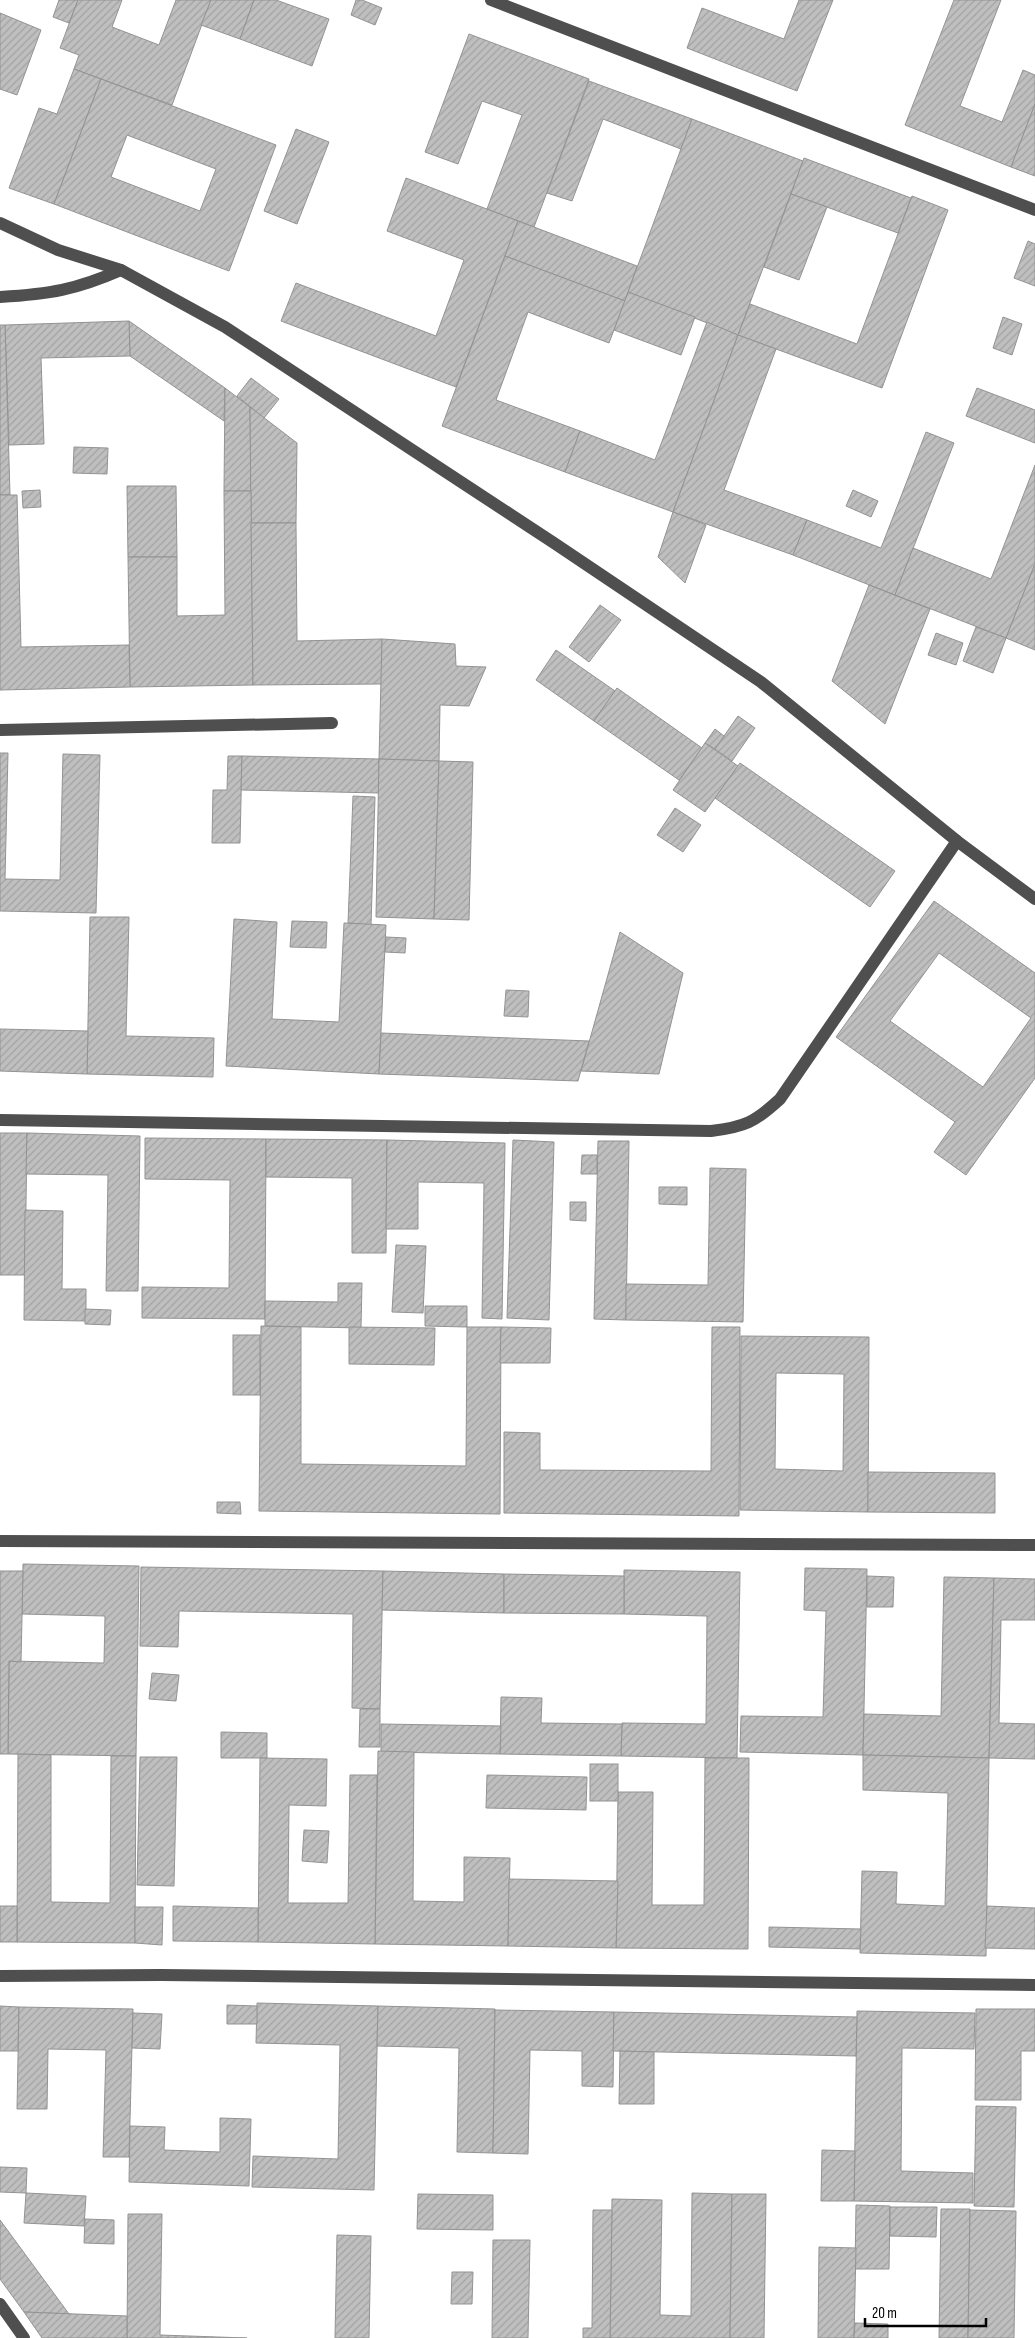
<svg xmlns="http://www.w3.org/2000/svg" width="1035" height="2338" font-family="'Sofia Sans Condensed',sans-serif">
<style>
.building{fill:url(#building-hatch);stroke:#939393;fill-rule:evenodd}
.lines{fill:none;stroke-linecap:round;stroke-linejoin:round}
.minor{stroke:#4f4f4f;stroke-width:12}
</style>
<defs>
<pattern id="building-hatch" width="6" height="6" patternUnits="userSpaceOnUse" patternTransform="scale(1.25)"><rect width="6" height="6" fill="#bfbfbf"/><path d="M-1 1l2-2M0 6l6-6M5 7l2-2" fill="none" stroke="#a2a2a2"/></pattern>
</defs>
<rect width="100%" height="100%" fill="#fff"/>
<g class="building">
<polygon points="59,0 78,0 69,23 53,17"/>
<polygon points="78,0 122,0 112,27 159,45 176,0 211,0 172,105 74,69 79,55 60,48"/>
<polygon points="211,0 254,0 240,39 201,25"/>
<polygon points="254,0 276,0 329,19 312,66 240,39"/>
<polygon points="356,0 362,0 382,8 375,25 351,15"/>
<polygon points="799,0 833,0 797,91 687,48 702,8 784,39"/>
<polygon points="954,0 1001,0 960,106 1002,122 1023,70 1035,75 1035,104 1011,167 905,125"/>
<polygon points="0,13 41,30 17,95 0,89"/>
<polygon points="469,34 589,79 534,227 487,209 522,115 482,101 458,164 425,152"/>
<polygon points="74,69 101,79 54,204 9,188 39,108 57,114"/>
<path d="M101,79L276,145L229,271L54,204ZM127,135L216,169L200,211L111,177Z"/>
<polygon points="589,81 692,119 681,149 603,119 572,201 547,193"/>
<polygon points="1035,104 1035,176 1011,167"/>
<polygon points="692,119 803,161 738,335 628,292"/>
<polygon points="296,129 329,142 297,224 264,211"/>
<polygon points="804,158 911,198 898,233 791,194"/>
<polygon points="406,178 518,221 456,387 281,321 296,283 436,336 464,260 387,231"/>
<polygon points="791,194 827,207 799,280 764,267"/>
<polygon points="912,196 948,210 882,388 738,335 750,304 857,344"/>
<polygon points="518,221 637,266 625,301 505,256"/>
<polygon points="1028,241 1035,244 1035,286 1014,278"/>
<polygon points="505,256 625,301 609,343 528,312 496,400 580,431 565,472 442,426"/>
<polygon points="628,292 695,317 681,355 614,330"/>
<polygon points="1003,317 1022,324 1012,355 993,348"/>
<polygon points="129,321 225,388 224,421 130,356"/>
<polygon points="129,321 130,356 41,358 44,444 9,445 5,325"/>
<polygon points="707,322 738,335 673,512 565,472 580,431 655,460"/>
<polygon points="0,325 5,325 10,495 0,495"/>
<polygon points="738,335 776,349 724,490 807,520 793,555 673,512"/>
<polygon points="251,378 279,399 264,418 237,396"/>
<polygon points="225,388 250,407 251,491 224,491"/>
<polygon points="977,388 1035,410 1035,443 966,416"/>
<polygon points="250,407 297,443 296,523 251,523"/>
<polygon points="926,432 954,443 895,595 793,555 807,520 881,548"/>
<polygon points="74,447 108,448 107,474 73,473"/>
<polygon points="1035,465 1035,564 1006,638 895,595 913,548 991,579"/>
<polygon points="127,486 176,486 177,557 128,557"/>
<polygon points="40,490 41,507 23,508 22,491"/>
<polygon points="853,490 878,501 871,517 846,506"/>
<polygon points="224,491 251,491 253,685 130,687 128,557 177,557 177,616 225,615"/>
<polygon points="0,495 17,495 21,647 129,645 130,687 0,690"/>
<polygon points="673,512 706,525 685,583 658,557"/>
<polygon points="251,523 296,523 297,641 382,639 382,684 253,685"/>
<polygon points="1035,564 1035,650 1006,638"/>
<polygon points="869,585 930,609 885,724 832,681"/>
<polygon points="600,605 621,620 589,662 569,647"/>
<polygon points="976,627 1006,638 993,673 963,661"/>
<polygon points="936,633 963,643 956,665 928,655"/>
<polygon points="382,639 455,644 456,666 486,667 469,706 440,705 439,761 379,759"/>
<polygon points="556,650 615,691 594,721 536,680"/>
<polygon points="617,688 702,748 679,780 594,721"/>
<polygon points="738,716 755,728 732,761 715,749"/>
<polygon points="715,729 724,736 715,749 705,743"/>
<polygon points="705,743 738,766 705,812 673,790"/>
<polygon points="0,753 8,753 5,879 60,880 63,754 100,755 96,913 0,911"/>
<polygon points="228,756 242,756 240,843 212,843 213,790 227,790"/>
<polygon points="242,756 379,759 379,793 241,790"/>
<polygon points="379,759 439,761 434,919 376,917"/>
<polygon points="439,761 473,762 469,920 434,919"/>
<polygon points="740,763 895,871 870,907 715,798"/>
<polygon points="353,796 375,797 371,925 348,923"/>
<polygon points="675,808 701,825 683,852 657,835"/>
<path d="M934,901L1035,973V1078L966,1175L934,1152L955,1122L836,1037ZM939,953L1031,1018L983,1087L890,1021Z"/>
<polygon points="90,917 129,917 126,1036 214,1038 213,1077 87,1074"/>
<polygon points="234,919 277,922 272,1019 339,1022 344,923 386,925 379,1074 226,1066"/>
<polygon points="292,921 327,922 326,948 290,947"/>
<polygon points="620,932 683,973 659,1074 581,1071"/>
<polygon points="386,937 406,938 405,953 385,952"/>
<polygon points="506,990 529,991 528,1017 504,1016"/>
<polygon points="0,1029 88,1031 87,1074 0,1071"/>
<polygon points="381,1033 589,1041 578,1081 379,1074"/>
<polygon points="0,1133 27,1133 25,1275 0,1275"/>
<polygon points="27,1133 140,1136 138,1291 106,1291 108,1175 26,1174"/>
<polygon points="145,1138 266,1139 265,1319 142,1318 142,1287 229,1288 230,1180 145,1179"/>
<polygon points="266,1139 387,1140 386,1253 352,1253 352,1178 266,1177"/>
<polygon points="387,1140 505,1143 502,1319 482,1318 484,1183 418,1182 418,1229 386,1229"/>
<polygon points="513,1140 554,1142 549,1320 507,1318"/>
<polygon points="598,1141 629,1141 626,1320 594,1319"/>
<polygon points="582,1155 597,1155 597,1174 581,1174"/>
<polygon points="710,1168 746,1169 743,1322 626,1320 626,1284 708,1285"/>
<polygon points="659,1187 687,1187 687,1205 659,1204"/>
<polygon points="570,1202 586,1202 586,1221 570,1220"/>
<polygon points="25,1210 63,1211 62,1289 86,1289 86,1321 24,1320"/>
<polygon points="396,1245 426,1246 423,1313 392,1312"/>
<polygon points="338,1283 362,1283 361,1328 265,1326 265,1301 338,1302"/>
<polygon points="425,1306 467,1306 467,1327 425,1326"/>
<polygon points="85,1309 111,1310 110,1325 85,1324"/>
<polygon points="261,1326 301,1327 301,1464 466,1466 467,1327 501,1327 500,1514 259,1511"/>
<polygon points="349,1327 435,1328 434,1365 349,1364"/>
<polygon points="501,1327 551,1328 550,1363 500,1363"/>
<polygon points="712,1327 740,1327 739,1516 504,1513 504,1432 540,1433 540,1470 711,1471"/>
<rect x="233" y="1335" width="27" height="60"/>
<path d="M741,1336L869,1337L868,1512L740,1510ZM776,1373L844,1374L843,1471L775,1469Z"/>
<polygon points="868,1472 995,1473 995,1513 868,1512"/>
<polygon points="217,1502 240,1502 241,1514 217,1513"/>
<polygon points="23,1564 139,1566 136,1756 8,1754 9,1661 104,1663 105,1616 22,1614"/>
<polygon points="141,1567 383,1571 380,1709 352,1708 353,1614 179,1611 178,1647 140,1646"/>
<polygon points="805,1568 867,1569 863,1755 740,1752 741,1716 823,1717 826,1611 804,1610"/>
<polygon points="624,1570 740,1572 737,1758 621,1756 622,1723 706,1724 707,1616 624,1614"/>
<polygon points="0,1571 23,1571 21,1662 9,1661 8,1754 0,1754"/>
<polygon points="383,1571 504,1574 504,1613 382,1610"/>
<polygon points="504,1574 624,1576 624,1614 504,1613"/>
<polygon points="867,1576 894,1577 893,1607 867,1607"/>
<polygon points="944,1577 994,1578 989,1758 863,1755 864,1714 941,1716"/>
<polygon points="994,1578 1035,1579 1035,1620 1001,1620 999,1723 1035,1724 1035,1759 989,1758"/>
<polygon points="152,1673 179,1675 176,1701 149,1699"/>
<polygon points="501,1697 542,1698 541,1723 622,1724 621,1756 500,1754"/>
<polygon points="360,1709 380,1709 380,1747 359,1747"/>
<polygon points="381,1724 501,1726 500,1754 381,1752"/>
<polygon points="221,1732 267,1733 267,1758 221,1758"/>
<polygon points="378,1751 414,1752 413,1901 464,1902 464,1857 510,1858 508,1946 375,1944"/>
<polygon points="18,1754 51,1755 51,1902 110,1903 111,1756 136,1756 135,1943 17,1942"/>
<polygon points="863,1755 989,1758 986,1956 860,1953 862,1871 897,1872 896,1904 945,1906 948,1793 863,1790"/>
<polygon points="140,1757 177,1757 174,1886 137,1885"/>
<polygon points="260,1758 327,1759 326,1806 289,1805 288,1903 348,1903 350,1775 377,1775 375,1944 258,1942"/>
<polygon points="705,1758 749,1758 748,1949 616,1948 618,1792 653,1792 652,1905 704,1905"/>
<rect x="590" y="1764" width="28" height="37"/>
<polygon points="487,1775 587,1777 586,1810 486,1808"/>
<polygon points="304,1830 329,1831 327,1863 302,1861"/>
<polygon points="509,1879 618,1881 616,1948 508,1946"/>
<rect x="0" y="1906" width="17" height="36"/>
<polygon points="173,1906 258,1908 258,1942 173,1941"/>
<polygon points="987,1906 1035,1908 1035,1949 985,1948"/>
<polygon points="135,1907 163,1907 162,1945 135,1943"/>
<polygon points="769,1927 861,1929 860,1949 769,1947"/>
<polygon points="257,2003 378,2006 374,2190 252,2187 253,2156 338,2159 340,2045 256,2043"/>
<polygon points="227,2005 257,2006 257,2024 227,2024"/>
<polygon points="0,2006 19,2007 18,2051 0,2051"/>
<polygon points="378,2006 495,2009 493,2153 457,2152 459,2048 377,2046"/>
<polygon points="19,2007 133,2009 129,2157 103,2157 106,2050 48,2049 47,2109 17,2109"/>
<polygon points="976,2009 1035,2009 1035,2051 1021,2051 1021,2100 975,2100"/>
<polygon points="495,2010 614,2012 613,2087 582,2086 582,2051 530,2050 528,2154 493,2153"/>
<polygon points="857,2011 975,2013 974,2049 902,2048 901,2171 973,2173 973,2203 854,2201"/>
<polygon points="614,2012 857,2017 856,2056 613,2051"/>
<polygon points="133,2013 162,2014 160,2049 132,2048"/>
<polygon points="620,2051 654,2052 654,2104 619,2104"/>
<polygon points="976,2106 1016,2107 1014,2207 974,2206"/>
<polygon points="220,2118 251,2119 249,2186 129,2182 130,2126 165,2127 164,2150 220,2152"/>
<polygon points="822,2150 855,2151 854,2201 821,2201"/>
<polygon points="0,2167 27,2168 26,2193 0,2192"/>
<polygon points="26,2193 86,2196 84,2226 24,2223"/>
<polygon points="692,2193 732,2194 730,2338 610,2338 612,2199 662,2200 660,2315 691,2316"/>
<polygon points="418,2194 493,2195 493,2230 417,2229"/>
<polygon points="732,2194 766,2194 764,2338 730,2338"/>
<polygon points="856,2205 890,2206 889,2269 855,2269"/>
<polygon points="890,2207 937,2207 936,2237 890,2236"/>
<polygon points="941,2209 970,2209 968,2338 939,2338"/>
<polygon points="593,2210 612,2210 610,2338 583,2338 583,2328 592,2328"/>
<polygon points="970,2210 1016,2211 1014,2338 968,2338"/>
<polygon points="128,2214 162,2214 160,2335 247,2338 127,2338"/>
<polygon points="85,2219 114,2220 114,2244 84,2243"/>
<polygon points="0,2220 69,2314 24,2312 0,2279"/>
<polygon points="337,2235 371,2236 369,2338 335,2338"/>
<polygon points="493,2240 530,2240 528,2338 492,2338"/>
<polygon points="819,2247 856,2248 854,2338 818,2338"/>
<polygon points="452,2272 473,2272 472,2304 451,2304"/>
<polygon points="24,2312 127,2316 127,2338 42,2338"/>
<polygon points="855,2323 888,2324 888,2338 854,2338"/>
</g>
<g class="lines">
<g class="minor">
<polyline points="491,0 1035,210"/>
<polyline points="0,223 58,250 121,270 225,327 554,543 761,682 957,841 1035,899"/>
<path d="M0,297C50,294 75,290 121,270"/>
<polyline points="0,730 332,723"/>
<path d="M0,1120L711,1131C745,1127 755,1122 780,1099L957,841"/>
<polyline points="0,1541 1035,1545"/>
<polyline points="0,1976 161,1975 1035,1985"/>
<polyline points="0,2304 24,2338"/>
</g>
</g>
<path d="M865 2318v8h121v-8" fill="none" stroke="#000000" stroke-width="2.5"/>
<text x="872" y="2318" font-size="15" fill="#000000" stroke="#ffffff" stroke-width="4" paint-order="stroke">20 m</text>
</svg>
